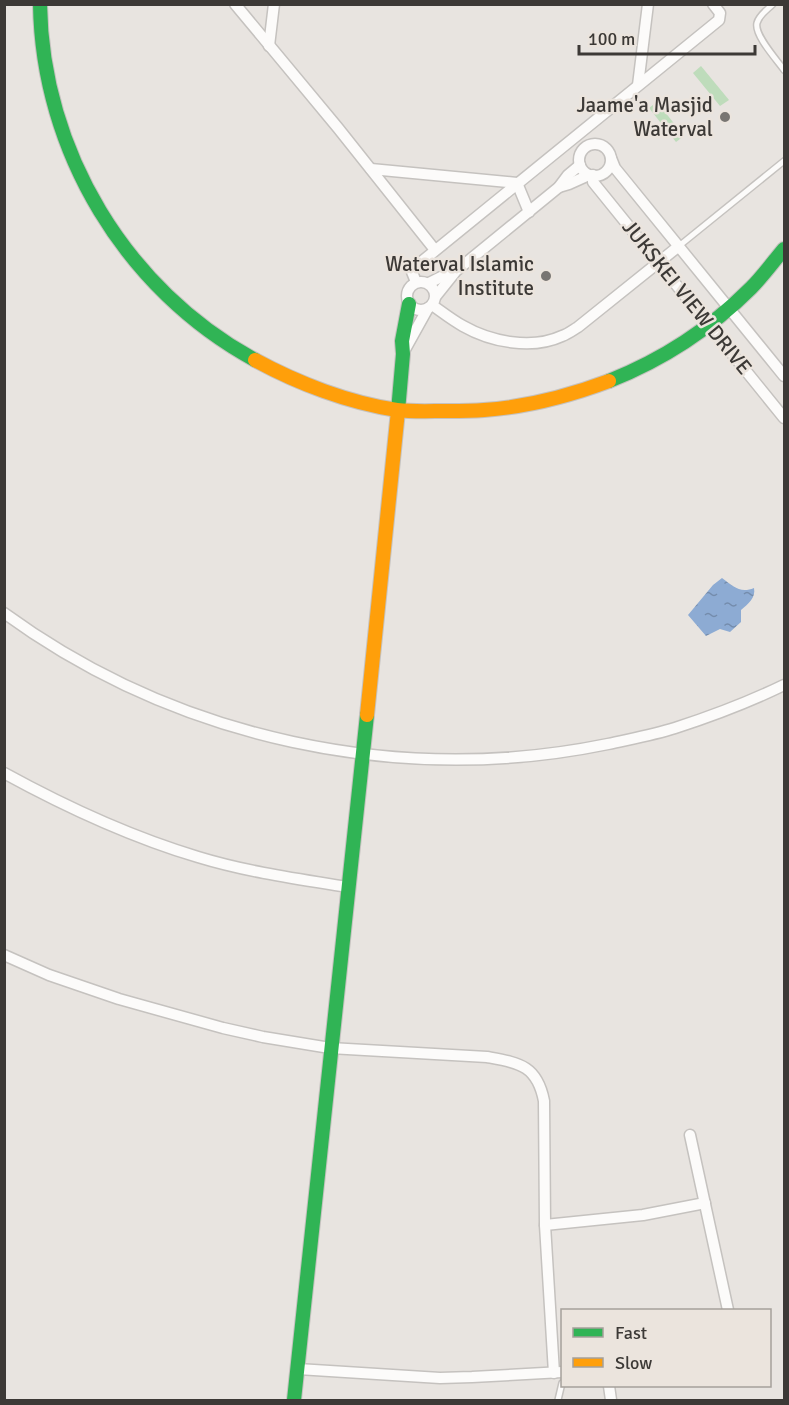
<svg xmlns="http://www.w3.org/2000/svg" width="789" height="1405" font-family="Signika,sans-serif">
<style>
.green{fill:#bedcbb}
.water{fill:url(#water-ripples)}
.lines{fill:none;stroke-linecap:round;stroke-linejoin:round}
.lane-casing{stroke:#c5c2bf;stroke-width:8}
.street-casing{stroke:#c5c2bf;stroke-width:13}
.fast-casing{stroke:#c5c2bf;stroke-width:16}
.slow-casing{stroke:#c5c2bf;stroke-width:16}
.lane{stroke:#fcfbfa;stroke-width:5}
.street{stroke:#fcfbfa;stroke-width:10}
.fast{stroke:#30b455;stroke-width:14}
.slow{stroke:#ff9f0a;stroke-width:14}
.poi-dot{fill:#787572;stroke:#ebe4dd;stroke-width:2}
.labels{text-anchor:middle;stroke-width:5;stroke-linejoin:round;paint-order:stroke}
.poi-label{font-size:21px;fill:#3c3936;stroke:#ebe4dd;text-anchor:end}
.street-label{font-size:21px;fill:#3c3936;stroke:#ebe4dd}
</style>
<defs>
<pattern id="water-ripples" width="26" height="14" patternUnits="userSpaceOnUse" patternTransform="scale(1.5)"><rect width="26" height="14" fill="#8dabd3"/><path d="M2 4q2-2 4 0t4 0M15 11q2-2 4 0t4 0" fill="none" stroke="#748cac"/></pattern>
</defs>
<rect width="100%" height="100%" fill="#e8e4e0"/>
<g class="green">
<polygon points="701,66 729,100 720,106 693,73"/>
<polygon points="657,102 684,136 676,142 649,108"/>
</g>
<path class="water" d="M722,578C733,586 740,594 754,588C756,598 748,604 741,610V622L730,632L720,629L706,636L688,615L713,585Z"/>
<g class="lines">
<g class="lane-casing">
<g id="lane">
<path d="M773,4C767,10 759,15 757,23C754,35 777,60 784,70"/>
<polyline points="679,246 784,161"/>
<polyline points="558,1400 562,1383"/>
</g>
</g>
<g class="street-casing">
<g id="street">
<polyline points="235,4 338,128 435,250"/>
<polyline points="269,46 274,4"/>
<polyline points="638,85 648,4"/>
<circle cx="595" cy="160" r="16"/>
<polyline points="611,158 615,168 784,376"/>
<polyline points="371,169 517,183 529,212"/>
<polyline points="593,175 593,182 784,418"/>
<polyline points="559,187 569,184 589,175"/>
<circle cx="421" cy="296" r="14"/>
<polyline points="416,282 412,272 415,267 719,20 720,13 713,4"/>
<polyline points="429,283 445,275 455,271"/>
<polyline points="436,296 456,271 559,187 568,175 580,165"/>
<path d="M432,305C442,312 452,320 463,326C491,342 532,350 562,336C568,334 573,330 578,327L679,246"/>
<polyline points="403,353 428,308"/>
<path d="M4,613C177,739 399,787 608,744C630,739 653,735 675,728C712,716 749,702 784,685"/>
<path d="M4,773C66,807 131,837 198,857C247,872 298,879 348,887"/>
<path d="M4,955L49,975L119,999L223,1028L263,1037L330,1048L487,1057C519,1063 537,1065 544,1101L545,1225L554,1373"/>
<polyline points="690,1135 728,1310"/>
<polyline points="545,1225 643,1215 705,1203"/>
<polyline points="298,1369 440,1378 472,1377 562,1372"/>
<polyline points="609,1386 611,1400"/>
</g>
</g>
<g class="fast-casing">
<g id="fast">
<path d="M40,4C42,151 126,290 255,360"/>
<path d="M609,381C662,360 711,328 751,288C763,276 773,262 784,249"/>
<polyline points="398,411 403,354 402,341 409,304"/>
<polyline points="294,1400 367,715"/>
</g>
</g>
<g class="slow-casing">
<g id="slow">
<path d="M255,360C297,383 349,403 397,410C413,412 431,411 447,411C459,411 472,411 484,410C527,407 569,396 609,381"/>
<polyline points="367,715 398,411"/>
</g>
</g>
<use href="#lane" class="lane"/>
<use href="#street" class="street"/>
<use href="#fast" class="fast"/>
<use href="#slow" class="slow"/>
</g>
<g class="poi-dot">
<circle cx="725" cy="117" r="6"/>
<circle cx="546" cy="276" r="6"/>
</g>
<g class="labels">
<g class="poi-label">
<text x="713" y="112">Jaame'a Masjid<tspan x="713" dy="24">Waterval</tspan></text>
<text x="534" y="271">Waterval Islamic<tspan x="534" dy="24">Institute</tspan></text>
</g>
<g class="street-label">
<text transform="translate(687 297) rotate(51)" y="7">JUKSKEI VIEW DRIVE</text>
</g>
</g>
<rect width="789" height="1405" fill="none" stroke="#3c3936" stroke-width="12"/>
<rect x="561" y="1309" width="210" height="78" fill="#ebe4dd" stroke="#a5a09a" stroke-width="1.5"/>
<rect x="573" y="1328" width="30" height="9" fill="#30b455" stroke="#a5a09a" stroke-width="1.5"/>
<text x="615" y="1339" font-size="18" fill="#3c3936">Fast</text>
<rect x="573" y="1358" width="30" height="9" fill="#ff9f0a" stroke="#a5a09a" stroke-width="1.5"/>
<text x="615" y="1369" font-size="18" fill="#3c3936">Slow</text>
<path d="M579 45v9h176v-9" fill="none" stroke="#3c3936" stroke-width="3"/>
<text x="588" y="45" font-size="18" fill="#3c3936" stroke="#ebe4dd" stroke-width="4.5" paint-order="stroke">100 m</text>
</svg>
